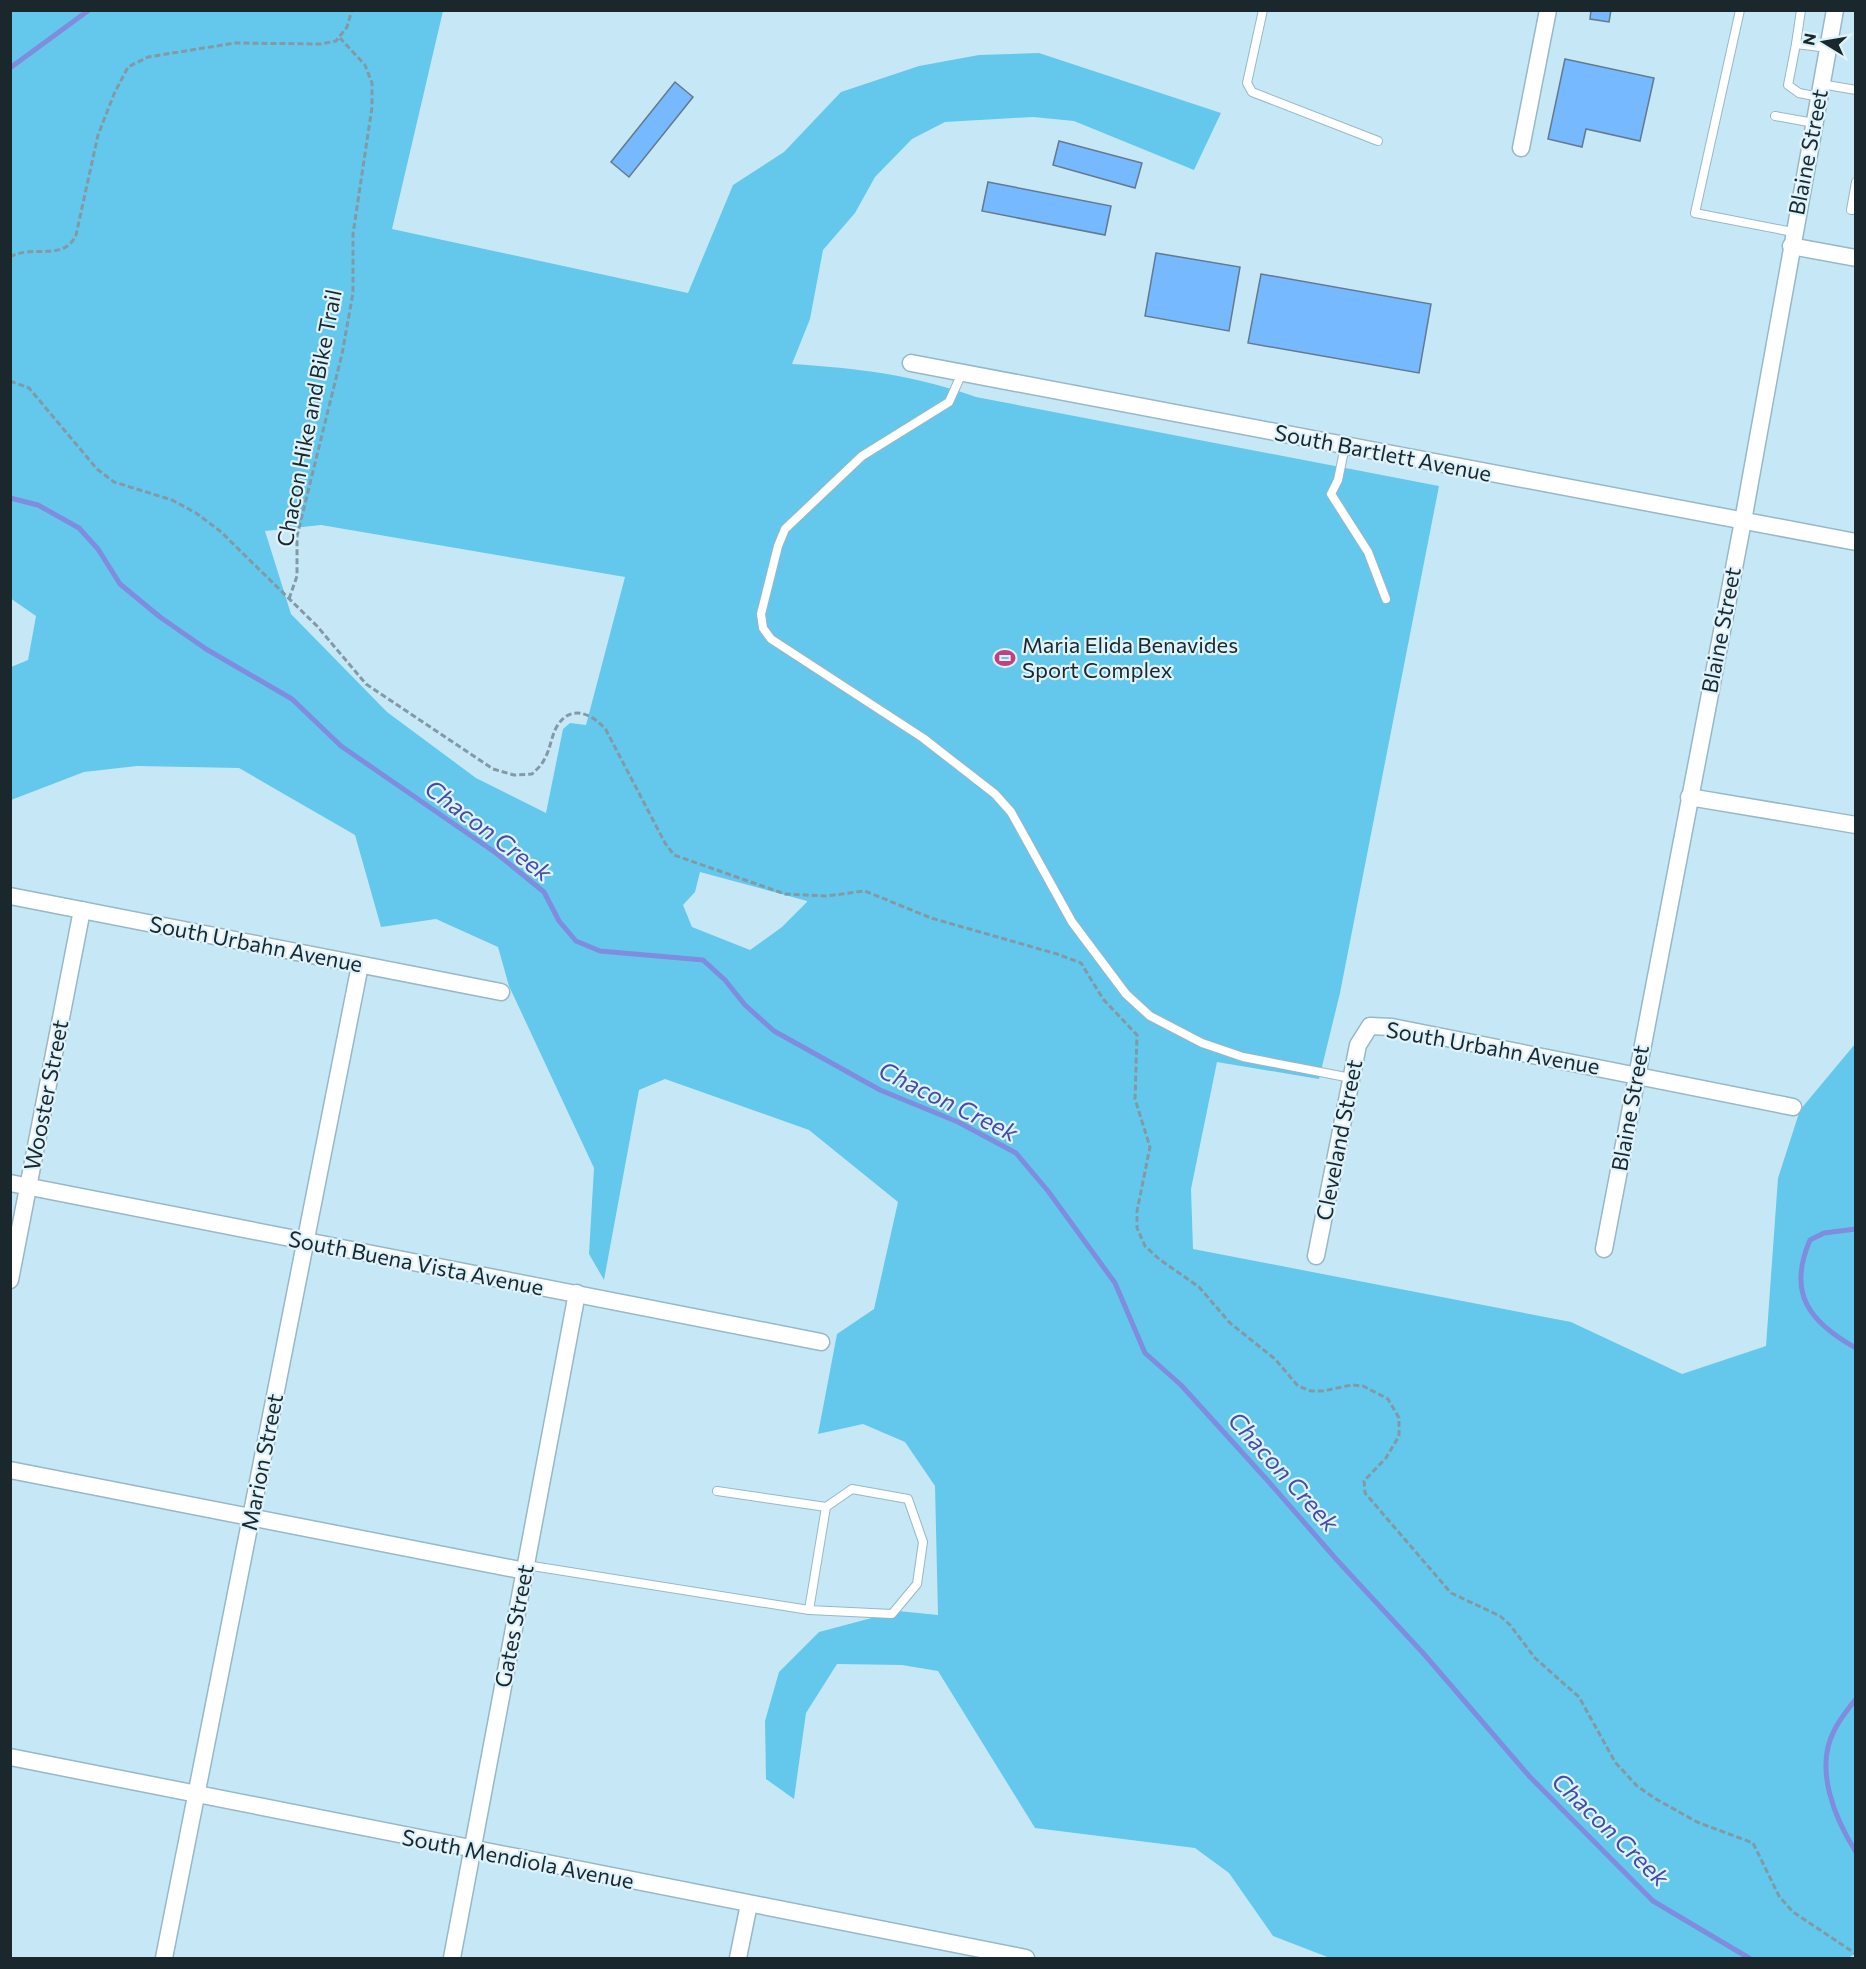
<svg xmlns="http://www.w3.org/2000/svg" width="1866" height="1969" font-family="Commissioner,sans-serif">
<style>
.green{fill:#64c8ec;fill-rule:evenodd}
.lines{fill:none;stroke-linecap:round;stroke-linejoin:round}
.stream{stroke:#808cdd;stroke-width:5}
.building{fill:#76b9fe;stroke:#64798e;stroke-width:1.5}
.lane-casing{stroke:#97b8c6;stroke-width:10}
.street-casing{stroke:#97b8c6;stroke-width:19}
.path{stroke:#819aa5;stroke-width:3;stroke-dasharray:6 3;stroke-linecap:butt}
.lane{stroke:#fff;stroke-width:8}
.street{stroke:#fff;stroke-width:16}
.labels{text-anchor:middle;stroke-width:4.5;stroke-linejoin:round;paint-order:stroke}
.street-label{font-size:22px;fill:#1a272c;stroke:#def3fb}
.poi-label{font-size:22px;fill:#1a272c;stroke:#def3fb;text-anchor:start}
.water-label{font-size:24px;font-style:italic;fill:#444baa;stroke:#def3fb}
</style>
<rect width="100%" height="100%" fill="#c6e8f6"/>
<path class="green" d="M11,11H443L392,229L688,293L733,185L784,152L841,92L919,66L979,55L1039,53L1221,113L1194,170L1074,121L1033,117L945,122L912,139L875,177L855,213L823,250L810,319L792,364C857,368 915,375 976,397L1439,486L1340,993L1319,1079L1217,1062L1191,1189L1193,1249L1571,1322L1682,1374L1766,1346L1778,1178L1800,1110L1855,1044V1954L1848,1958H1330L1273,1936L1229,1873L1195,1848L1035,1828L938,1671L902,1665L837,1664L806,1713L794,1799L766,1779L765,1721L779,1672L819,1632L898,1611L938,1615L935,1486L905,1442L863,1424L818,1434L837,1334L874,1309L898,1202L809,1130L665,1079L639,1090L604,1280L589,1254L594,1168L509,986L498,947L436,919L381,927L355,835L239,768L137,766L84,772L11,800V667L28,660L36,616L10,598ZM321,525L625,577L586,725L570,723L563,729L546,813L476,778L387,712L291,614L265,531ZM700,872L807,901V902L782,927L750,950L692,927L683,905L695,892Z"/>
<g class="lines">
<g class="stream">
<polyline points="10,68 89,10"/>
<polyline points="10,498 38,505 79,528 98,549 120,584 160,617 206,649 292,699 341,746 496,853 544,892 559,921 576,941 600,951 703,960 725,980 745,1005 774,1031 880,1090 958,1122 1016,1153 1048,1191 1115,1283 1145,1353 1181,1385 1268,1481 1336,1559 1423,1653 1530,1777 1653,1901 1749,1958"/>
<path d="M1856,1229L1824,1233L1810,1240C1787,1293 1809,1322 1856,1348"/>
<path d="M1856,1699C1848,1709 1839,1720 1834,1731C1814,1769 1835,1819 1856,1852"/>
</g>
</g>
<g class="building">
<polygon points="1591,10 1611,10 1609,22 1590,19"/>
<polygon points="1565,59 1654,78 1640,141 1586,129 1582,147 1548,139"/>
<polygon points="675,82 693,97 629,177 611,162"/>
<polygon points="1059,141 1142,163 1135,188 1053,165"/>
<polygon points="988,182 1111,206 1105,235 982,211"/>
<polygon points="1156,253 1240,267 1229,331 1145,316"/>
<polygon points="1261,274 1431,304 1419,373 1248,343"/>
</g>
<g class="lines">
<g class="lane-casing">
<g id="lane">
<polyline points="1263,10 1247,83 1252,92 1378,141"/>
<polyline points="1740,10 1695,213 1793,232"/>
<polyline points="1796,44 1801,10"/>
<polyline points="1821,84 1856,90"/>
<polyline points="1819,97 1799,93 1788,85 1796,44 1828,48"/>
<polyline points="1775,116 1814,123"/>
<polyline points="1856,182 1851,210 1856,210"/>
<polyline points="962,373 949,402 862,456 785,529 778,546 761,614 763,628 771,639 923,738 995,794 1011,812 1072,922 1126,994 1150,1016 1202,1043 1243,1057 1351,1078"/>
<polyline points="1345,446 1338,480 1331,494 1368,552 1386,599"/>
<polyline points="717,1491 826,1507"/>
<polyline points="526,1565 809,1610 892,1614 917,1584 923,1542 908,1499 852,1489 826,1507 809,1610"/>
</g>
</g>
<g class="street-casing">
<g id="street">
<polyline points="1521,148 1548,10"/>
<polyline points="1791,246 1856,258"/>
<polyline points="911,363 1856,542"/>
<polyline points="1689,797 1856,825"/>
<polyline points="10,896 501,992"/>
<polyline points="10,1183 821,1342"/>
<polyline points="1604,1249 1743,521 1835,10"/>
<polyline points="1316,1256 1358,1045 1370,1026 1392,1027 1793,1107"/>
<polyline points="10,1280 82,910"/>
<polyline points="10,1470 525,1571"/>
<polyline points="10,1757 1026,1958"/>
<polyline points="164,1958 360,965"/>
<polyline points="452,1958 577,1293"/>
<polyline points="738,1958 749,1904"/>
</g>
</g>
<g class="path">
<path d="M10,257C33,244 64,262 76,235L98,135L114,94L128,67L148,57L235,43L321,44L336,41L347,27L352,10"/>
<path d="M10,381L29,388L97,469L114,482L172,500L196,513L220,531L317,626L366,684L493,769L514,775L532,774C536,770 541,766 544,760C550,750 551,738 556,728C569,704 591,712 606,730L665,843L674,855L785,894L826,896L865,891L931,918L1057,954L1081,963L1103,999L1137,1035L1135,1099L1150,1147L1137,1211V1228L1145,1246L1159,1259L1199,1287L1230,1323L1275,1359L1298,1386L1311,1391H1323L1352,1385L1363,1386L1388,1399L1399,1418V1436L1386,1458L1364,1481L1365,1493L1451,1593L1500,1616L1510,1625L1535,1658L1579,1697L1615,1762L1637,1786L1656,1799L1697,1822L1753,1843L1779,1896L1793,1912L1856,1954"/>
<polyline points="289,599 297,576 297,536 342,354 353,293 353,234 372,107 372,83 365,65 340,38"/>
</g>
<use href="#lane" class="lane"/>
<use href="#street" class="street"/>
</g>
<defs>
<g id="stadium-bare" transform="scale(1.62)"><path d="M0-5a6.5 5 0 1 0 0 10a6.5 5 0 1 0 0-10ZM-3.5-1.8h7v3.6h-7Z" fill="#c43f82" stroke="#def3fb" stroke-width="2.5" paint-order="stroke"/></g>
</defs>
<g fill-rule="evenodd">
<use href="#stadium-bare" x="1005" y="658"/>
</g>
<g class="labels">
<g class="street-label">
<text transform="translate(1808 152) rotate(-79)" y="8">Blaine Street</text>
<text transform="translate(309 418) rotate(-79)" y="8">Chacon Hike and Bike Trail</text>
<text transform="translate(1383 453) rotate(11)" y="8">South Bartlett Avenue</text>
<text transform="translate(1721 630) rotate(-79)" y="8">Blaine Street</text>
<text transform="translate(256 944) rotate(11)" y="8">South Urbahn Avenue</text>
<text transform="translate(1493 1048) rotate(10)" y="8">South Urbahn Avenue</text>
<text transform="translate(46 1095) rotate(-79)" y="8">Wooster Street</text>
<text transform="translate(1630 1108) rotate(-80)" y="8">Blaine Street</text>
<text transform="translate(1339 1140) rotate(-79)" y="8">Cleveland Street</text>
<text transform="translate(416 1263) rotate(11)" y="8">South Buena Vista Avenue</text>
<text transform="translate(262 1462) rotate(-79)" y="8">Marion Street</text>
<text transform="translate(514 1626) rotate(-79)" y="8">Gates Street</text>
<text transform="translate(518 1859) rotate(11)" y="8">South Mendiola Avenue</text>
</g>
<g class="poi-label">
<text x="1022" y="653">Maria Elida Benavides<tspan x="1022" dy="25">Sport Complex</tspan></text>
</g>
<g class="water-label">
<text transform="translate(488 831) rotate(37)" y="8">Chacon Creek</text>
<text transform="translate(948 1102) rotate(26)" y="8">Chacon Creek</text>
<text transform="translate(1283 1472) rotate(48)" y="8">Chacon Creek</text>
<text transform="translate(1610 1830) rotate(44)" y="8">Chacon Creek</text>
</g>
</g>
<rect width="1866" height="1969" fill="none" stroke="#1a272c" stroke-width="24"/>
<g transform="translate(1824 42) rotate(281)" stroke="#def3fb" stroke-width="4.5" paint-order="stroke">
<path d="M0-4.5L10 22L0 15L-10 22Z" fill="#1a272c"/>
<text y="-9" font-size="16" font-weight="bold" text-anchor="middle" fill="#1a272c">N</text>
</g>
</svg>
